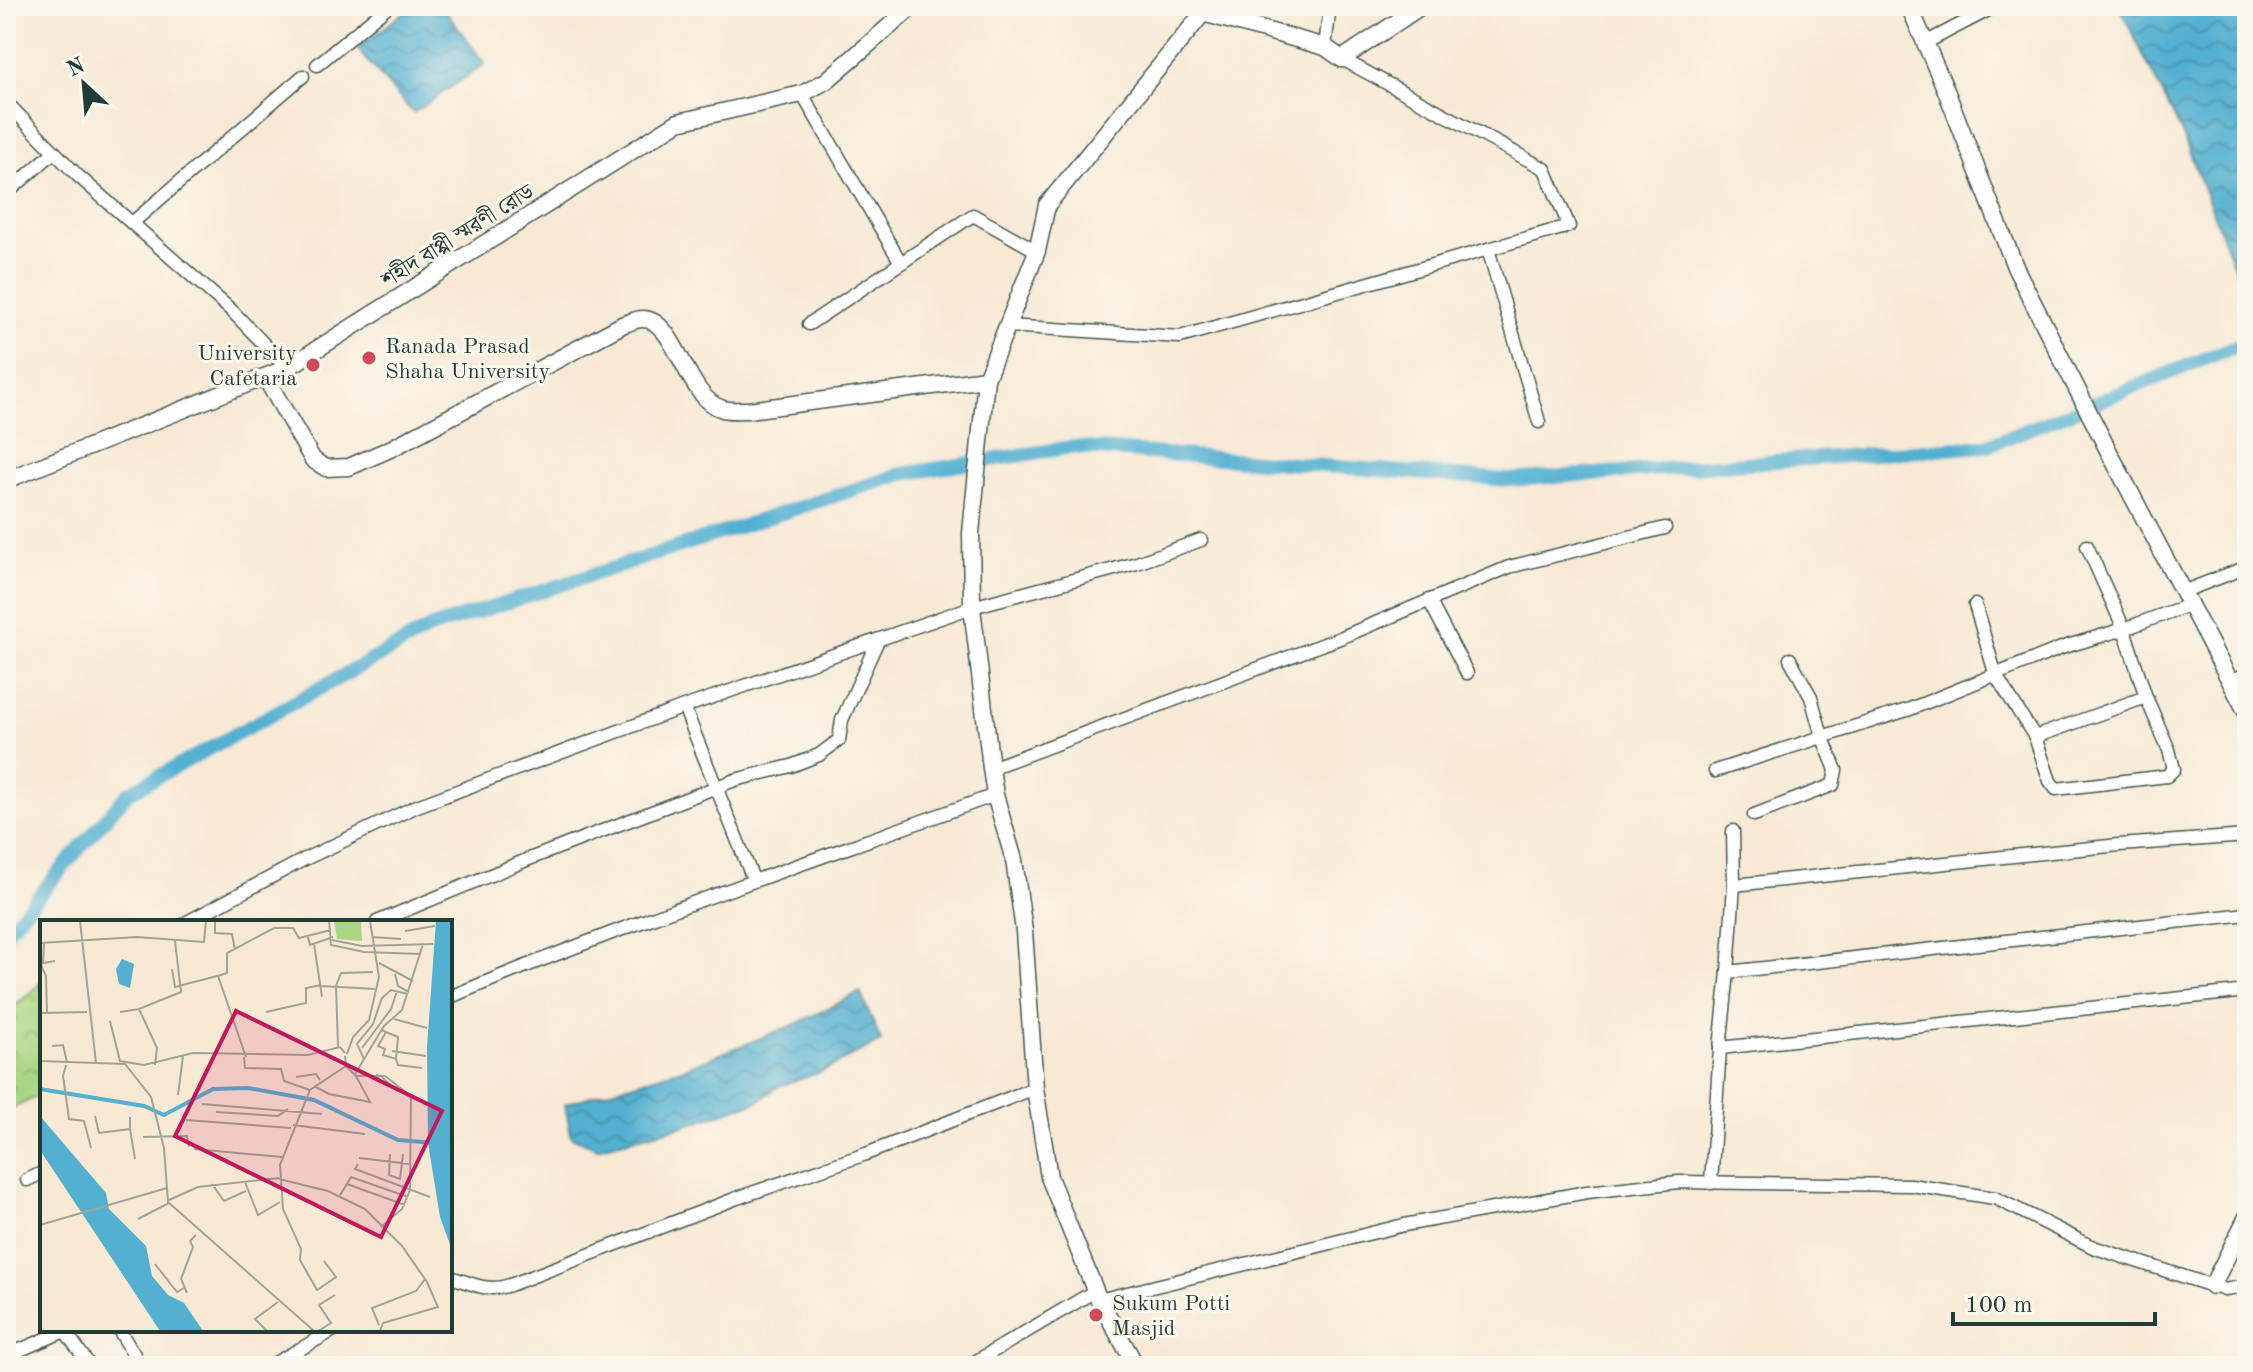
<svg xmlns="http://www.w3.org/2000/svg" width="2253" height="1372" font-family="'Old Standard TT','Noto Serif Bengali',serif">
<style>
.park{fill:url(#park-crowns);stroke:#648a5c;stroke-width:2}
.water{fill:url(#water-waves);stroke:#397682;stroke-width:2}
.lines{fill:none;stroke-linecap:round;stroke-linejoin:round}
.canal{stroke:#53b0d1;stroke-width:14}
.minor-casing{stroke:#40574c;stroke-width:15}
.tertiary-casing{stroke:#40574c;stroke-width:19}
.minor{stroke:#fff;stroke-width:12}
.tertiary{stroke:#fff;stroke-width:16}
.poi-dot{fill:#d1495b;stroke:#fbf7ec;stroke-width:3}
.labels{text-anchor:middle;stroke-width:6;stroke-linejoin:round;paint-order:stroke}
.street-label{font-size:22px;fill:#1f3d34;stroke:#fbf7ec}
.poi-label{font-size:22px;fill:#1f3d34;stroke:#fbf7ec;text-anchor:start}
.inset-river{fill:none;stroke:#53b0d1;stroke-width:4}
.inset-road{fill:none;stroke:#a1a495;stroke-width:2}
.view{fill:#c2185b;fill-opacity:0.15;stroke:#c2185b;stroke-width:4}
.inset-edge{fill:none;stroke:#1f3d34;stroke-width:4}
</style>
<defs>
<pattern id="park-crowns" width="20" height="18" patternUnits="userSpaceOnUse" patternTransform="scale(2)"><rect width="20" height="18" fill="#a9d683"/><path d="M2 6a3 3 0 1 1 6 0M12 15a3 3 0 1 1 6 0" fill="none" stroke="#89af6c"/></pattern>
<pattern id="water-waves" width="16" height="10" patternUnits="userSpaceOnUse" patternTransform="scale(2)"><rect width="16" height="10" fill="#53b0d1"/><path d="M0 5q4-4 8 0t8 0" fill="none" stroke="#4490aa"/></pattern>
</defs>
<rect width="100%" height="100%" fill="#fbf7ec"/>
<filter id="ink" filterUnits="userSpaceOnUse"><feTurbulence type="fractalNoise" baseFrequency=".0125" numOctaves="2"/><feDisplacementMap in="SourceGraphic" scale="16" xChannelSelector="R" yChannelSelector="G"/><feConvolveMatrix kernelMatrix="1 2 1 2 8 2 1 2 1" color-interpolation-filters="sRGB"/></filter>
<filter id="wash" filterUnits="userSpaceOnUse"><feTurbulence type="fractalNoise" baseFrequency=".006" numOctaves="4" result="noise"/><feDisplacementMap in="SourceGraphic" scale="32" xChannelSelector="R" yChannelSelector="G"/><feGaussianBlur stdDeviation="1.8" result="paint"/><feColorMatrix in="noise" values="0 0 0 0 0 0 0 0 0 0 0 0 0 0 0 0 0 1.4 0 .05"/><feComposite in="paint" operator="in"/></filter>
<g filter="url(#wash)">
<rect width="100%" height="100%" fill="#f8e9d5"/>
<polygon class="park" points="42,982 42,1094 6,1112 6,1014"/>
<g class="water">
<polygon points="412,6 442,6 485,64 413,113 357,49"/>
<polygon points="2119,6 2247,6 2247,300 2182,133"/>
<polygon points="860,992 881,1041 821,1072 779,1086 759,1101 683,1126 597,1148 571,1137 565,1104 685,1068 796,1024"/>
</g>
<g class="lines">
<polyline class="canal" points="6,933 128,793 432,627 902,474 1072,447 1509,480 1986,446 2247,342"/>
</g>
</g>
<g filter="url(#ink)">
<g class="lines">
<g class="minor-casing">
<g id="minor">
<polyline points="1925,43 1996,6"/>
<polyline points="1325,47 1330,6"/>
<polyline points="317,65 388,6"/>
<polyline points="802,94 901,263"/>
<polyline points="6,102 77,175 232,311 287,368"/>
<polyline points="6,194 54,152"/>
<polyline points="132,223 303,76"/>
<polyline points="1488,249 1539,422"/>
<polyline points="809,324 973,215 1037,251"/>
<polyline points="1007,326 1180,337 1569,226 1545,169 1342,59"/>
<polyline points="2182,592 2247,567"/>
<polyline points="1429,600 1467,673"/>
<polyline points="1975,605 1996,676 2035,737 2050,781 2056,789 2167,776 2174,769 2169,750 2146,697 2124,629 2087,546"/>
<polyline points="2229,681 2247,674"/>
<polyline points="684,707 753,879"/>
<polyline points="2035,737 2146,697"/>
<polyline points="991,768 1340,638 1509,567 1665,528"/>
<polyline points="1715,771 1910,709 2064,647 2124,629 2189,605"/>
<polyline points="1754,815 1833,785 1836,770 1822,736 1811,697 1790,659"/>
<polyline points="1733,831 1734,885 2119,845 2247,836"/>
<polyline points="187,922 305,859 417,806 684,707 972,607 1137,563 1201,540"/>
<polyline points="377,922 529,859 735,780 791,766 819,755 839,740 842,720 878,640"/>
<polyline points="1728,972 1734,885"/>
<path d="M450,997C629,922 813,861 995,795"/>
<polyline points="1720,1048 1728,972 2247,914"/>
<polyline points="27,1180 42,1173"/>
<polyline points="1711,1183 1720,1048 2247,991"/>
<path d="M450,1277C472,1283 487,1293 510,1285L737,1198L866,1154L1035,1088"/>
<polyline points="1099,1300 1404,1225 1587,1192 1679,1182 1911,1185 1995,1198 2093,1247 2225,1290 2247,1286"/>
<polyline points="119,1330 141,1366"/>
<polyline points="65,1331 90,1366"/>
<polyline points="6,1356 67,1330"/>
<polyline points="270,1366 334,1330"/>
<polyline points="968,1366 1095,1291"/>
</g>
</g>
<g class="tertiary-casing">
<g id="tertiary">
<polyline points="1909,6 1945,88 2016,269 2108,450 2247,713"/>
<polyline points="1197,7 1203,13 1325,47 1342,59 1421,6"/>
<path d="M265,377L313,460L326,468L349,467L392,448L624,324C629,323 636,319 642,319C677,318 685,399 723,409C731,411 741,410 748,410L986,379"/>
<polyline points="6,480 287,368 678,122 802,94 826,81 913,6"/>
<polyline points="2212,1286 2247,1217"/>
<polyline points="1136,1366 1099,1300 1049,1177 1035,1088 1024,931 1014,860 995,795 991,768 972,607 971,533 986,379 1037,251 1047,205 1203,13"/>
</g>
</g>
<use href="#minor" class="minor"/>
<use href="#tertiary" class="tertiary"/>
</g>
</g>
<g class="poi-dot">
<circle cx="369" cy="358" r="8"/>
<circle cx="313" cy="365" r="8"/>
<circle cx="1096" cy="1315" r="8"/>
</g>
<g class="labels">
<g class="street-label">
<text transform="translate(457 235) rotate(-32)" y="8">শহীদ বাপ্পী স্মরণী রোড</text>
</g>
<g class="poi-label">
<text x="385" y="353">Ranada Prasad<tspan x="385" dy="25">Shaha University</tspan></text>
<text x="297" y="360" text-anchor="end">University<tspan x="297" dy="25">Cafetaria</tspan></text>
<text x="1112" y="1310">Sukum Potti<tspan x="1112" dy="25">Masjid</tspan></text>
</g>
</g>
<g transform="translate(40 920)">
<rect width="412" height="412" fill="#f8e9d5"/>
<path d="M294,1H321L322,21L297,19Z" fill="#a9d683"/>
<path d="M396,1H412V330L400,297L388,223L387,127ZM82,39L94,44L90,68L79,64L76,49ZM0,196L66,273L69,289L106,326L112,356L128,375L144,383L163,411H120L0,230Z" fill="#53b0d1"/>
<path class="inset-river" d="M0,169L104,186L124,195L173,169L208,168L274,180L358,220L394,223"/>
<path class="inset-road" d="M40,1L56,143M175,1V13L192,14L195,30M289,1L291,25L324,32L381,34M365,11L395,6M268,17L270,25L293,17M332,17L361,19M292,20L322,26L393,24M0,23L97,17L164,22L166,1M4,24L3,43L15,41M274,24L282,77M0,43L6,56L7,92M339,43L373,61M132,49L135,67L177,56M355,54L358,66L369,72M281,66L335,69M296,66L298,127M296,66L301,53L333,52M99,89L141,72L135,21M80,92L99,89L117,128L115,145M226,92L266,83V68L281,65M0,93L47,92M354,99L387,108M70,101L80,141L104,145L153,133L268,135L300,127L305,133M342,110L346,112L358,117L356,139L343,135L345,129L338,126L346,112M12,126L23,125L27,142M322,128L351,89L357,71M352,131L386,136M307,134L313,117L329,100L339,57L330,1M305,136L306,146L316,156H345L371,176L370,270L362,289L341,307M204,137L205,148L241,149L244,161L270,170M206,137L178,56L187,53V33L234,8H253L259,18L291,10M324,139L317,124L333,104L342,78L351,70L368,74M356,139L358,145L382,148M0,141L85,144L111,177L124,228L128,282L274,411M26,145L23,156L29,199L44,201L51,228M315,154L344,106L362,90L383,24M337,154L340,162L348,163L342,157M256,157L276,154L280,160M274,166L289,174L330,182L316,156M138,175L143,136M162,184L282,194M176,192L238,196L248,189M55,196L59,213L90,209V197M146,200L251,208M253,205L325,214M90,209L95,239M103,217L147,216L149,227M154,229L242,237M350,234L349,255L360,259L363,234M319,238L370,244M318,244L315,249L390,277M239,259L288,271L325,289L362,326L387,362L398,387L343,403L340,411M205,262L218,295L240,282M172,264L184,281L206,271M307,264L311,257L368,277M300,275L307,264L365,285M129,280L158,267L239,258M98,299L129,283M0,305L127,268M284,341L296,357L277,370L260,340L261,329L243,289L240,245L270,170L306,146M115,344L137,372L144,368M147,373L141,359L153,327L150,321L156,315M339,405L332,388L376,371L385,359M227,411L215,399L238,382M278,411L291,403L279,385L295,375"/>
<path class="view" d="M196,91L402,191L341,317L135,216Z"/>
<rect width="412" height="412" class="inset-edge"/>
</g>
<rect width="2253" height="1372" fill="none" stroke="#fbf7ec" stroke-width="32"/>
<g transform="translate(84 84) rotate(334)" stroke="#fbf7ec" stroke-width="6" paint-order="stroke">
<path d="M0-6L14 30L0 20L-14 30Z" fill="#1f3d34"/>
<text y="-12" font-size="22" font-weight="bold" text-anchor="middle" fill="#1f3d34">N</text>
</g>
<path d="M1953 1312v12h202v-12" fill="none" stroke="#1f3d34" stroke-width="4"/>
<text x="1965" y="1312" font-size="24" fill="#1f3d34" stroke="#fbf7ec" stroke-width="6" paint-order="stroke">100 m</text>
</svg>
